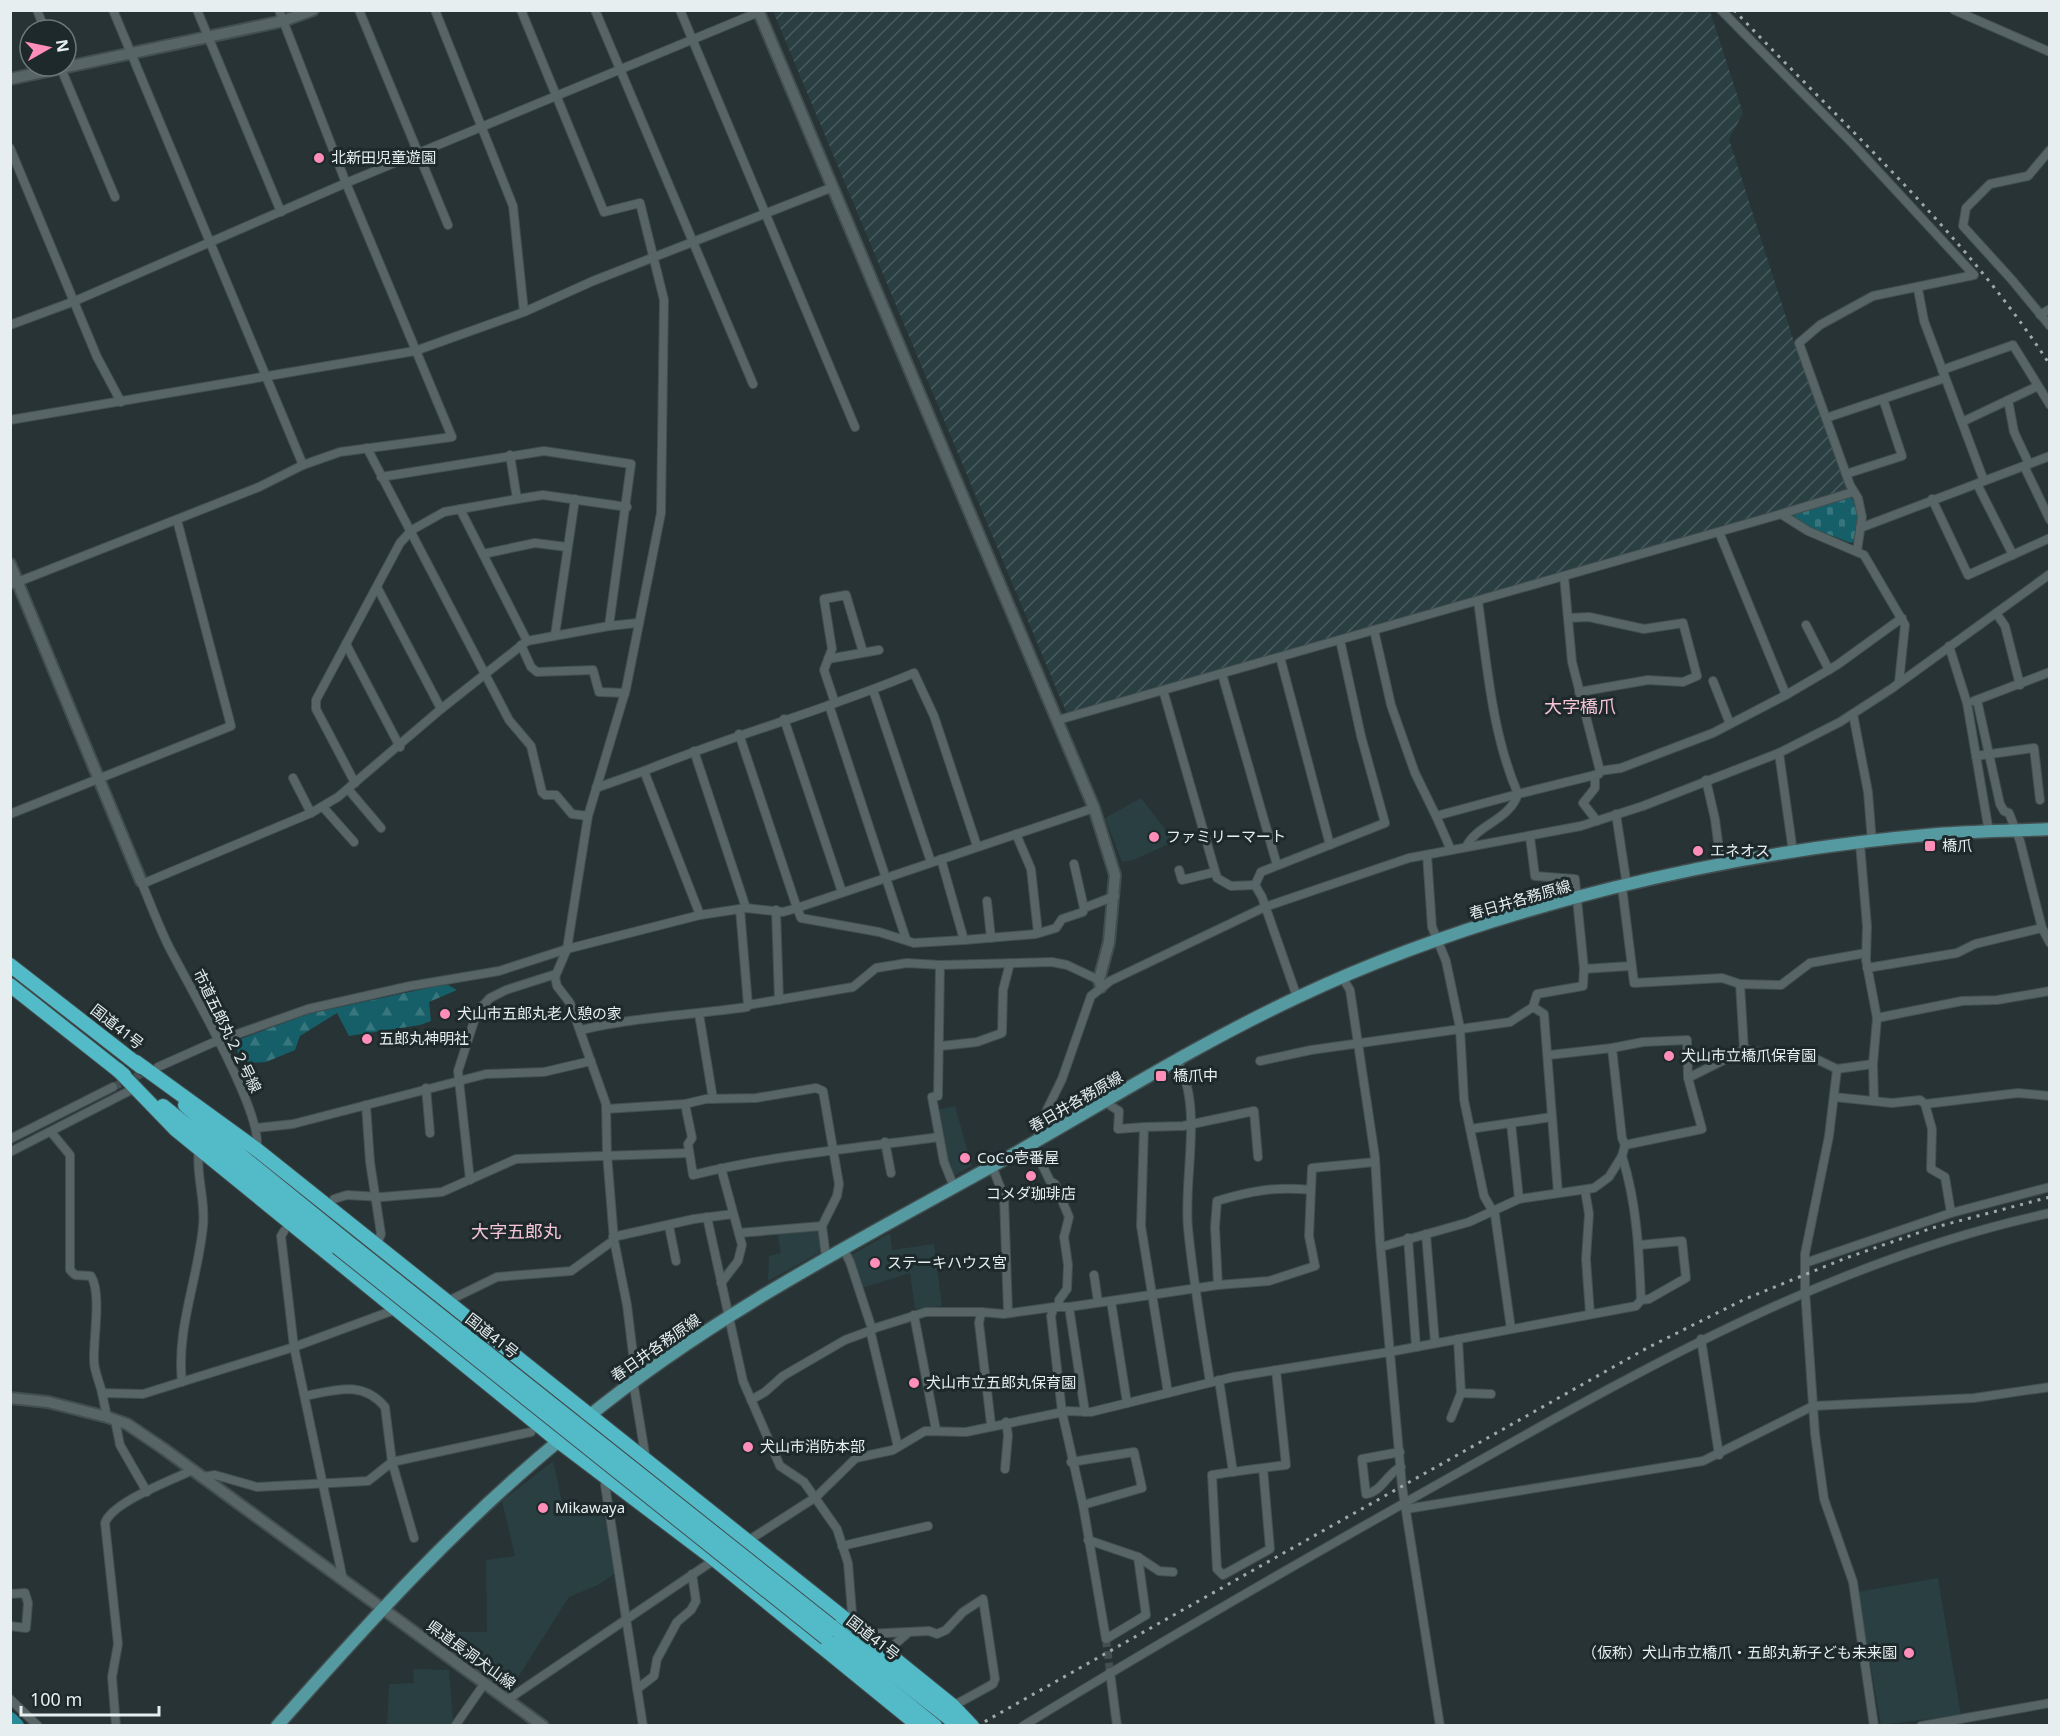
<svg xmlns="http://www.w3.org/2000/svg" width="2060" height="1736" font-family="'Noto Sans','Noto Sans JP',sans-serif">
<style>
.built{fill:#2a3f42}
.industrial{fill:url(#industrial-furrows)}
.forest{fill:url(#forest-firs)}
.cemetery{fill:url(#cemetery-stones)}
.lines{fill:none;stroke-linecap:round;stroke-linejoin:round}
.river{stroke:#288b97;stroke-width:16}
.street-tunnel{stroke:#444f51;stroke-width:8;stroke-dasharray:8 4;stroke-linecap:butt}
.street-casing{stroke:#434e4f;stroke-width:10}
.secondary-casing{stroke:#434e4f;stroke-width:14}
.primary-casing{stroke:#434e4f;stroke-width:15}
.highway-casing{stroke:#434e4f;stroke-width:16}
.street{stroke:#576567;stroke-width:8}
.secondary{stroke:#576567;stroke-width:10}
.primary{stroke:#5599a1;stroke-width:12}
.highway{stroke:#53bbc8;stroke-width:14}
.rail{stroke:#a0a9aa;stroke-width:3;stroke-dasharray:3 6;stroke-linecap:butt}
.highway-bridge-casing{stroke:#434e4f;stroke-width:16;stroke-linecap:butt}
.highway-bridge{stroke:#53bbc8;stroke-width:14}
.poi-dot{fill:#ff8eb9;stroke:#1d292b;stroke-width:2}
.labels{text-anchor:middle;stroke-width:6;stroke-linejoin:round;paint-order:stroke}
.poi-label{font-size:15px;fill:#e6eeef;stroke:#1d292b;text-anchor:start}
.street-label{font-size:15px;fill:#e6eeef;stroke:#1d292b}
.quarter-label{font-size:18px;fill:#f6c5d5;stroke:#1d292b}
</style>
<defs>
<pattern id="industrial-furrows" width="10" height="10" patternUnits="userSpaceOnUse" patternTransform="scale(1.5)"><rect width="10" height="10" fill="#2a3f42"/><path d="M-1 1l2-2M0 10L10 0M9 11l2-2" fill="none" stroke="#495b5e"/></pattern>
<pattern id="forest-firs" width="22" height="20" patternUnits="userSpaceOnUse" patternTransform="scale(1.5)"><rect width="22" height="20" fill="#165f68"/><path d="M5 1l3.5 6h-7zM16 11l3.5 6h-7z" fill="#38767e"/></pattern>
<pattern id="cemetery-stones" width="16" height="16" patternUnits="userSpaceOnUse" patternTransform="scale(1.5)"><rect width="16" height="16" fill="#165f68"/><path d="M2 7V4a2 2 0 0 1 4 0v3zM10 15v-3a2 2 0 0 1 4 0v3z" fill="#38767e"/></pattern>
</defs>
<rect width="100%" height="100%" fill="#273335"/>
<g class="built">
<polygon points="1141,798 1165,829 1180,839 1133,860 1122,862 1105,818"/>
<polygon points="955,1106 972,1166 952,1177 946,1162 937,1110"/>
<polygon points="819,1230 822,1245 819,1253 768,1281 769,1256 781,1253 777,1232"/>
<polygon points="890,1233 892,1250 934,1244 942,1306 915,1309 910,1273 862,1288 851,1255"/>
<polygon points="553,1461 565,1515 601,1506 609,1536 614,1574 598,1585 569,1597 510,1690 437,1632 487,1632 486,1560 515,1556 502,1501"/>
<polygon points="1938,1578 1961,1715 1881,1725 1858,1592"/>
<polygon points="413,1669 449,1670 453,1720 450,1725 387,1725 389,1684 414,1683"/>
</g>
<polygon class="industrial" points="773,11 1710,11 1743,113 1729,139 1794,342 1848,491 1067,714"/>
<polygon class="forest" points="446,984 457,990 429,1002 431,1021 420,1025 349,1036 337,1013 300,1036 295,1050 266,1062 249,1063 238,1052 235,1041 308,1014"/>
<path class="cemetery" d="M1849,495C1863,508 1857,525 1854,541L1851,543L1809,527L1794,516L1793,513Z"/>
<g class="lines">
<polyline class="river" points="10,1720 16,1726"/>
<g class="street-tunnel">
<polyline points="113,1087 148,1071"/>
<polyline points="1106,1639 1110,1672"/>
</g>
<g class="street-casing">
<g id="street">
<polyline points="37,10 45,30"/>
<polyline points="113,10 303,465"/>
<polyline points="197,10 281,212"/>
<polyline points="359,10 448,225"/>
<polyline points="435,10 513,206 524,312"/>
<polyline points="521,10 604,212 640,203 664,300 661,513 626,689 588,816 567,949 555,977 557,986 570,1003 606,1104 607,1154 614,1240 627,1305 636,1379"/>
<polyline points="595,10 753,384"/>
<polyline points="680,10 855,427"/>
<polyline points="1721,10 1853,144 1974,275 1873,296 1820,325 1799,343 1850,485 1858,498 1862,517 1857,551"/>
<polyline points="1954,10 2050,52"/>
<polyline points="60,66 115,197"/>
<polyline points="10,148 97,357 121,402"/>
<polyline points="2050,150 2028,176 1990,184 1966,208 1963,226 2012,280 2050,326"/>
<polyline points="2040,315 2050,309"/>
<polyline points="10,325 75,301 346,183 759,12"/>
<polyline points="1942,370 2013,345 2050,405"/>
<polyline points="2008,400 2014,432 2029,464"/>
<polyline points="1826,418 1945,378"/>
<polyline points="10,420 415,351 524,312 593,281 833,187"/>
<polyline points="1962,422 2038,386"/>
<polyline points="367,448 509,720 531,746 542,792 545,795 556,795 572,814 588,816"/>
<polyline points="510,455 517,499"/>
<polyline points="2024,466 2050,520"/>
<polyline points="1846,474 1902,456 1883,399"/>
<polyline points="1984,481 2050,456"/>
<polyline points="1977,484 2013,555"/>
<polyline points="1932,499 1968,575 2050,538"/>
<polyline points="460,509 527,641"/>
<polyline points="1781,514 1853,492"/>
<polyline points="1860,528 1984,481 1924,321 1918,289"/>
<polyline points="483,554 535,543 567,547"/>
<polyline points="10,585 259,487 303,465 340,452 452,437 346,183 279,10"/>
<polyline points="377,587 441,709"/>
<polyline points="1996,613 2005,626 2020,685"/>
<polyline points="1568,618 1589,617 1644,629 1683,623 1697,676 1683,682 1648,680 1579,692"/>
<polyline points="1806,625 1829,670"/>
<polyline points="609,626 637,623"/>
<polyline points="1374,630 1391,705 1415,773 1436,816"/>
<polyline points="555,635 575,499"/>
<polyline points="346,644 400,747"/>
<polyline points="521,645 531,667 537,672 593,670 599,692 625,693"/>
<polyline points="1949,646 1967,703 1989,832"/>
<polyline points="1280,657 1330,845"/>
<polyline points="828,659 879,650"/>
<polyline points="1222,674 1277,865"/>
<polyline points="1713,681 1730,724"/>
<polyline points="873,690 931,862"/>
<polyline points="1163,690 1217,878 1231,886 1255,885"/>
<polyline points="1786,695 1837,665 1902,618"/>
<polyline points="1974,701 2050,672"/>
<polyline points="835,703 824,670 832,649 824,599 846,595 863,652"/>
<polyline points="829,705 906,939"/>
<polyline points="1853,714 1868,792 1872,842"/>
<polyline points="784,719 842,892"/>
<polyline points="1058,720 1781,514 1808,531 1864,555 1905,625 1899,682"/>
<polyline points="739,734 797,908 1094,808"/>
<polyline points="694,751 746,908"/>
<polyline points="1779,753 1793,852"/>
<polyline points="1976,756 2034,748 2040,800"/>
<polyline points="1600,771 1621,768 1713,733 1786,695 1719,532"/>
<polyline points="1595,775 1595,788 1583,803 1597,821"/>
<polyline points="293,778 311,813"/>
<polyline points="1706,780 1715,819 1721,865"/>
<polyline points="355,783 316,709 316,700 400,543 412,530 444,512 517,499 543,495 627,507"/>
<polyline points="596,788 644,771"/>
<polyline points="348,789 381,828"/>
<polyline points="323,807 354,842"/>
<polyline points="10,814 231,726 177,520"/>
<polyline points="1616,814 1627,886"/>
<polyline points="1016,834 1031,869 1038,933"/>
<path d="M1466,847C1477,824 1509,821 1518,794L1599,774L1600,771L1572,662L1564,576"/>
<path d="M1451,850L1436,816L1518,794C1492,734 1487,665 1478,601"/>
<polyline points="1427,855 1432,927 1446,961 1460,1028 1464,1100 1484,1196 1495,1215 1511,1329"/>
<polyline points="1074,864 1084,908"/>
<polyline points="1179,870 1182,880 1215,872"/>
<path d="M141,881C150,903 158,924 168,945C186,981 267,1118 256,1149"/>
<polyline points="142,884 311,813 338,797 441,709 527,641 609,626 631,464 544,451 381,477"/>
<polyline points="1255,885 1261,872 1385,823 1361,736 1340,640"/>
<polyline points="1255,885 1262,897 1297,997"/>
<polyline points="1622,887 1634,983 1722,978 1740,984"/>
<polyline points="987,901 991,938"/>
<polyline points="740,909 748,1005"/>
<polyline points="776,910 779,1000"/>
<path d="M700,915L644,771C733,735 826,710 914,673L934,716L977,846"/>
<polyline points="2042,928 2050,943"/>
<polyline points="964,940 1036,934 1056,928 1062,919 1083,912 1084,908 1115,896"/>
<polyline points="940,965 938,1096 932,1097 944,1162 954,1187"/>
<polyline points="1867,968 1957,953 1975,944 2042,928 2020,841 2009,813 2004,811 2000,804 1977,700"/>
<polyline points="1584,969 1630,966"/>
<polyline points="1342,977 1350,990 1375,1157 1380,1242 1402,1486 1440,1726"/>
<polyline points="1533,1007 1544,1014 1558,1193"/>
<polyline points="699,1014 713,1099"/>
<polyline points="1877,1018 1962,1001 1997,1000 2050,991"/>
<path d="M581,1030C635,1017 692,1015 747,1007L748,1005L853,987L876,968L907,963L940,965L1052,962L1067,965L1099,980"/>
<polygon points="1687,1040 1688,1078 1702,1129 1625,1145 1622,1138 1612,1048 1643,1042"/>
<polyline points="941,1046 977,1042 1002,1033 1003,990 1010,963"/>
<polyline points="1744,1050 1740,984 1781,985 1810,963 1866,953"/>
<polyline points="1549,1055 1612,1048"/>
<path d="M1177,1061C1204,1106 1183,1177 1188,1228C1193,1280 1202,1331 1210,1382"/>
<polyline points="1260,1061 1311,1050 1510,1022 1533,1007 1537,994 1583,986 1584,969 1575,879 1535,876 1530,837"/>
<polyline points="1873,1064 1874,1101"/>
<polyline points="158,1067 212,1043 308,1009 410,986 499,971 567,949 700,915 746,908 783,912 797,908 801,918 879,932 914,943 964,940 941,859"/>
<polyline points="1837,1069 1829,1136 1805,1254 1805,1290 1815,1434 1824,1499 1853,1582 1874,1726"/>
<polyline points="1688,1078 1744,1050 1814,1058 1837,1069 1873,1064 1877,1018 1866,960 1867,926 1860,844"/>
<polyline points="426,1088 430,1133"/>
<polyline points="1834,1097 1892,1103 1920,1100 1925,1104 2018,1093 2050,1096"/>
<polyline points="1105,1102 1119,1111 1118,1129 1144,1127"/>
<path d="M685,1104L692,1138L688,1144L693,1175C773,1155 857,1148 939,1137"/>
<polyline points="1925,1104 1932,1129 1931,1169 1945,1177 1951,1213"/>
<polyline points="366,1105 370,1162 381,1234 376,1246"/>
<polyline points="606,1109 685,1104 706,1099 756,1098 816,1088 823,1091 839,1184 837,1196 822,1226 826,1257"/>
<polyline points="1511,1123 1519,1199"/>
<polyline points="256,1128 293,1124 486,1074 544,1072 591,1061"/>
<polyline points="1470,1129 1552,1117"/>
<path d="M51,1132L70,1155V1270L75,1275L91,1276C102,1294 93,1339 94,1361C94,1371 100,1383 102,1393"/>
<polyline points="10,1139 113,1087"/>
<polyline points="1037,1140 1039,1126 1062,1079 1091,996 1110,981 1265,907 1409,858 1581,826 1643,806 1779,753 1840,722 1891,689 2050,574"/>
<polyline points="885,1142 891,1173"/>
<polyline points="1032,1144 1050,1181 1055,1184 1069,1217 1064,1237 1068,1265 1067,1289 1059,1300 1059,1305"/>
<polyline points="10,1152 135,1088"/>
<polyline points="992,1166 1004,1197 1008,1312"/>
<polyline points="470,1180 458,1071 477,1012 490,998 506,990 556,974"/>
<polyline points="1585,1190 1589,1214 1586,1259 1590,1314"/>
<polyline points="334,1199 347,1195 382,1197 442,1192 516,1159 689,1153"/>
<polyline points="707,1217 743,1381 780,1466 804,1482 837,1529 848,1563 853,1625"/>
<polyline points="669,1226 676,1261"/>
<polyline points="284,1231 281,1236 294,1347 343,1580"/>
<polyline points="739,1233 822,1226"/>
<polyline points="1426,1234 1435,1343"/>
<polyline points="613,1237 694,1219 733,1214"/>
<polyline points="1408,1238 1416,1347"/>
<polyline points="1639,1245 1682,1241 1686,1278 1649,1299 1641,1300"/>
<polyline points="1381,1247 1469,1222 1519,1199 1594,1188 1609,1177 1622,1156 1625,1145"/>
<polyline points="843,1248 850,1262 872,1329 926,1312 981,1312"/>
<polyline points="1805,1263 1951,1213 2050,1187"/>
<polyline points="1094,1275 1098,1302"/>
<polyline points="721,1283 738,1261 742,1245 721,1168"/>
<path d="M1218,1285L1215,1227L1217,1201C1250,1191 1277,1186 1311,1190L1312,1168L1375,1162"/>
<polyline points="1111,1301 1127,1403"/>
<polyline points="446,1302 497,1277 571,1271 614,1240"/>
<polyline points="1069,1307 1085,1412"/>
<polyline points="914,1315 936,1430"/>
<polyline points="872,1329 871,1334 898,1447"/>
<polyline points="1701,1339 1719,1455"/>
<polyline points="1219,1380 1233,1472"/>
<polyline points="633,1381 646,1460"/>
<path d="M182,1382C176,1329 198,1279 203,1226C206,1200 195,1173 199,1148"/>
<polyline points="1168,1393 1141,1226 1144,1127 1183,1126 1254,1111 1258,1157"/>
<polyline points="1461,1393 1491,1394"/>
<path d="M305,1396C335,1390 362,1380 385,1407L392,1462L414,1538"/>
<polyline points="751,1400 765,1392 783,1376 845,1340 872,1330"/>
<polyline points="107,1417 102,1393 143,1394 294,1347 397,1309"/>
<polyline points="1451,1418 1461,1393 1458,1339"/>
<polyline points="115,1420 120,1445 147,1492"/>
<polyline points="991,1424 979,1323 981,1312 1004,1314 1054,1307"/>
<path d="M1400,1452L1362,1459L1366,1494C1383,1491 1387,1473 1401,1467"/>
<polyline points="1071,1462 1134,1452 1142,1488 1083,1505"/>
<path d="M1263,1468L1270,1549L1223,1575L1217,1569L1212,1475C1237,1471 1261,1468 1286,1465L1276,1370"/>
<polyline points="1005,1469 1008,1435 1006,1422"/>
<polyline points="202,1477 215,1475 257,1487 368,1481 392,1462 531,1432"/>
<polyline points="609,1478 605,1485 643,1726"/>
<polyline points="1406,1509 1703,1461 1813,1406 1974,1398 2050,1387"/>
<polyline points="1088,1540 1138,1557 1146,1615 1106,1639 1083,1505 1062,1412 1051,1316 1054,1307 1069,1307 1218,1285 1269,1281 1315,1266 1309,1236 1311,1190"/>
<path d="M746,1542L816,1497L856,1458L893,1450L925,1431L966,1432L1068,1411L1091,1412L1233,1377L1389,1352L1636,1306L1641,1300C1639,1252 1637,1203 1622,1156"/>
<polyline points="842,1546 928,1526"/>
<polyline points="1138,1557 1159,1571 1173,1572"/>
<polyline points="10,1594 25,1593 28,1603 26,1628 10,1626"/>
<polyline points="866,1634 929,1631 937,1634 946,1630 963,1612 983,1599 995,1679 993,1684 953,1706"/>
<polyline points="886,1652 909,1632"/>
<polyline points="1110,1672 1117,1726"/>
<polyline points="637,1689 654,1676 657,1659 677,1622 691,1610 696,1601 692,1574"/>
<polyline points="10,1699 38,1726"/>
<polyline points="507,1700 717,1558"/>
<path d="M116,1726L112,1677L118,1644L105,1523C112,1502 172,1480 193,1470"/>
<polyline points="455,1726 484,1684"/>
<path d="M1023,1726C1168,1637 1315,1553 1463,1470C1651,1364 1836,1259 2050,1213"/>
<polyline points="1921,1726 2050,1703"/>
</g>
</g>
<g class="secondary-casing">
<g id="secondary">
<polyline points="758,10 1094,808 1115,875 1109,942 1099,980 1101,987"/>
<polyline points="10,79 283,21 313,10"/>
<polyline points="10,564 141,881"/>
<polyline points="10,1398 48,1402 107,1417 127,1424 164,1449 543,1726"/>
</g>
</g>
<g class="primary-casing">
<g id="primary">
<path d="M584,1420C707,1319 848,1246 987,1169C1090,1112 1191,1047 1298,997C1488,907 1727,852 1937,834C1974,831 2012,831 2050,829"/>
<path d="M277,1726C368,1623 459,1522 566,1435"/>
</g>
</g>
<g class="highway-casing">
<g id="highway">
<polyline points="10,965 141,1067"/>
<polyline points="10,985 124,1075"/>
<polyline points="136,1062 256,1149 849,1622 953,1706 972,1726"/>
<polyline points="118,1070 175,1129 558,1441 714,1559 919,1726"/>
<polyline points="185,1105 244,1158 344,1239"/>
<polyline points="163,1106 337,1247"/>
<polyline points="831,1626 959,1726"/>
<polyline points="834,1644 935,1726"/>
</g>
</g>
<use href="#street" class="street"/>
<use href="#secondary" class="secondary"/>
<use href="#primary" class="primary"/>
<use href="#highway" class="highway"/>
<g class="rail">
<path d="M1734,10C1843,125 1964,232 2050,365"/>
<polyline points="977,1726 1647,1348 1745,1299 1846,1258 1932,1228 2050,1197"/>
</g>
<g class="highway-bridge-casing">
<g id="highway-bridge">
<polyline points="344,1239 831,1626"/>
<polyline points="337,1247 826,1638"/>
</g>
</g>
<use href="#highway-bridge" class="highway-bridge"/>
</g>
<g class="poi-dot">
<circle cx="319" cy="158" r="6"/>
<circle cx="1154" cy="837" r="6"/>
<rect x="1924" y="840" width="12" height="12" rx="3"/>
<circle cx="1698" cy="851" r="6"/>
<circle cx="445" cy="1014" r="6"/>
<circle cx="367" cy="1039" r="6"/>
<circle cx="1669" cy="1056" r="6"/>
<rect x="1155" y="1070" width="12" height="12" rx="3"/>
<circle cx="965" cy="1158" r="6"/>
<circle cx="1031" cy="1176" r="6"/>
<circle cx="875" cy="1263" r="6"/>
<circle cx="914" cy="1383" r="6"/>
<circle cx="748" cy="1447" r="6"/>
<circle cx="543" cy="1508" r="6"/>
<circle cx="1909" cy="1653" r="6"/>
</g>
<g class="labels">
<g class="poi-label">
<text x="331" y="163">北新田児童遊園</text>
<text x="1166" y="842">ファミリーマート</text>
<text x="1942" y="851">橋爪</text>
<text x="1710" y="856">エネオス</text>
<text x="457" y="1019">犬山市五郎丸老人憩の家</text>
<text x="379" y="1044">五郎丸神明社</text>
<text x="1681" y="1061">犬山市立橋爪保育園</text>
<text x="1173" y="1081">橋爪中</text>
<text x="977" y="1163">CoCo壱番屋</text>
<text x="1031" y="1199" text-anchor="middle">コメダ珈琲店</text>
<text x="887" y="1268">ステーキハウス宮</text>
<text x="926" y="1388">犬山市立五郎丸保育園</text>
<text x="760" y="1452">犬山市消防本部</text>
<text x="555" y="1513">Mikawaya</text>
<text x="1897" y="1658" text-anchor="end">（仮称）犬山市立橋爪・五郎丸新子ども未来園</text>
</g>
<g class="street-label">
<text transform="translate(1520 900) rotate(-16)" y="5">春日井各務原線</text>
<text transform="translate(117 1027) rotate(38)" y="5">国道41号</text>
<text transform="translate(227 1031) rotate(64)" y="5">市道五郎丸２２号線</text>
<text transform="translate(1076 1102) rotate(-30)" y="5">春日井各務原線</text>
<text transform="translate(492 1336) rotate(38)" y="5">国道41号</text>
<text transform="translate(656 1348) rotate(-35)" y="5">春日井各務原線</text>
<text transform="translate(873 1638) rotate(38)" y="5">国道41号</text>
<text transform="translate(471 1655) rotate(36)" y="5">県道長洞犬山線</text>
</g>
<g class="quarter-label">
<text x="1580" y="713">大字橋爪</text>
<text x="516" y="1238">大字五郎丸</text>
</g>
</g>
<rect width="2060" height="1736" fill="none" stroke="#e6eeef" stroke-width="24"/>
<g transform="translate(48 48) rotate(81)"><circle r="28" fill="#1d292b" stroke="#6d7879" stroke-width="1.5"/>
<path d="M0-4.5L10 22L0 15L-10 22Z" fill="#ff8eb9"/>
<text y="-9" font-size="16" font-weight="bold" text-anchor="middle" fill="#e6eeef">N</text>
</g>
<path d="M21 1706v9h138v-9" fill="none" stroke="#e6eeef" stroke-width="3"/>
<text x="30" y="1706" font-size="18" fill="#e6eeef" stroke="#1d292b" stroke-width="4.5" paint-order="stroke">100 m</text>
</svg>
